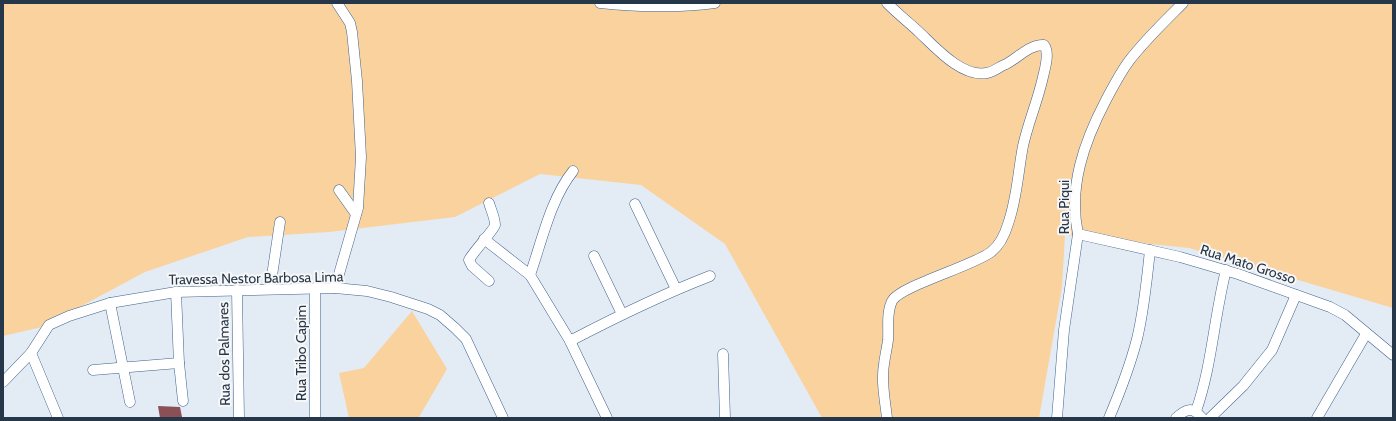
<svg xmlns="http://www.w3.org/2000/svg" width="1396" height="421" font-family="Cabin,sans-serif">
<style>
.green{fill:#fad29e}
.building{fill:#8a5056}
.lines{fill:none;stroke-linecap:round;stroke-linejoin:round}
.minor-casing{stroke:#3f628c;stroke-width:11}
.minor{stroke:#fff;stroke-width:10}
.labels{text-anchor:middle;stroke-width:4;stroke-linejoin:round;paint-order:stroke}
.street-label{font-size:14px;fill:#27374a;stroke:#f7f7f7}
</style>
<rect width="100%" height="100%" fill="#e3ebf5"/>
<g class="green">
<polygon points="3,3 1393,3 1393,308 1189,248 1065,235 1062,287 1039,418 822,418 725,244 641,185 540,174 455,217 329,232 248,237 145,272 42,327 3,336"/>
<polygon points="412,311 447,369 419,417 418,418 349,418 339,373 364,368"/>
</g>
<polygon class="building" points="158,406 180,407 182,417 160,418"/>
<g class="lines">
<g class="minor-casing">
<g id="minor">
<path d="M600,3C638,7 677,8 715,3"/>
<polyline points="339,190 356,214"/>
<polyline points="635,204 676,289"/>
<polyline points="1078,234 1180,257 1238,274 1330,307 1345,315 1393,355"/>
<polyline points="484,239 530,275 570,341 607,418"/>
<polyline points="594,256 622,314"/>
<path d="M530,275C542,241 550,200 573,171"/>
<path d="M489,281L472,266L469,260C473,252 494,230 495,225C495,218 491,210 489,203"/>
<polyline points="335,288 358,208 361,157 357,81 352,32 350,23 337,3"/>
<polyline points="270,289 280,222"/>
<polyline points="237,290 239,418"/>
<polyline points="176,292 179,363 183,401"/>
<polyline points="110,303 130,402"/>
<path d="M570,341C616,317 661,295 710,276"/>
<polyline points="31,353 58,418"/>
<polyline points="723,354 725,418"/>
<polyline points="93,370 179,363"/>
<polyline points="3,382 31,353 49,325 69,316 110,303 176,292 335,288 367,291 391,297 428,309 440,315 455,328 466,339 503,418"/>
<path d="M1196,411C1212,366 1214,317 1226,270"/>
<polyline points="315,418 315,288"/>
<path d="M887,418C885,400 881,382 884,364C885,356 887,348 888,340C889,328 886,313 892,301C900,286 973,266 991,252C1000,245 1005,234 1008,224C1017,199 1018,172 1023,146C1028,123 1038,100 1043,77C1045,68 1050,53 1044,45C1029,44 1016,60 1004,65C999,67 993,72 987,73C962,78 935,47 919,32C908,22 897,13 887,3"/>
<path d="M1057,418L1064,330L1078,234C1068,187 1084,142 1106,100C1113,87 1120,73 1129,61C1145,40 1164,22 1183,3"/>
<path d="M1109,418C1120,392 1130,366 1137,339C1144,310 1147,280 1150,250"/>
<path d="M1176,418C1186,409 1192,406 1202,418"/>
<polyline points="1210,418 1243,386 1272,350 1296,295"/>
<polyline points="1317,418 1366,334"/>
</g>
</g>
<use href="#minor" class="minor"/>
</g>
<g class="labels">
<g class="street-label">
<text transform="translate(1064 207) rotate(-90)" y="5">Rua Piqui</text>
<text transform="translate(1248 264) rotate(18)" y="5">Rua Mato Grosso</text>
<text transform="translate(256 278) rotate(-1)" y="5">Travessa Nestor Barbosa Lima</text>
<text transform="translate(301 353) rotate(-90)" y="5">Rua Tribo Capim</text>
<text transform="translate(224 354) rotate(-91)" y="5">Rua dos Palmares</text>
</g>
</g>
<rect width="1396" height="421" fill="none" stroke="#27374a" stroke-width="8"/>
</svg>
